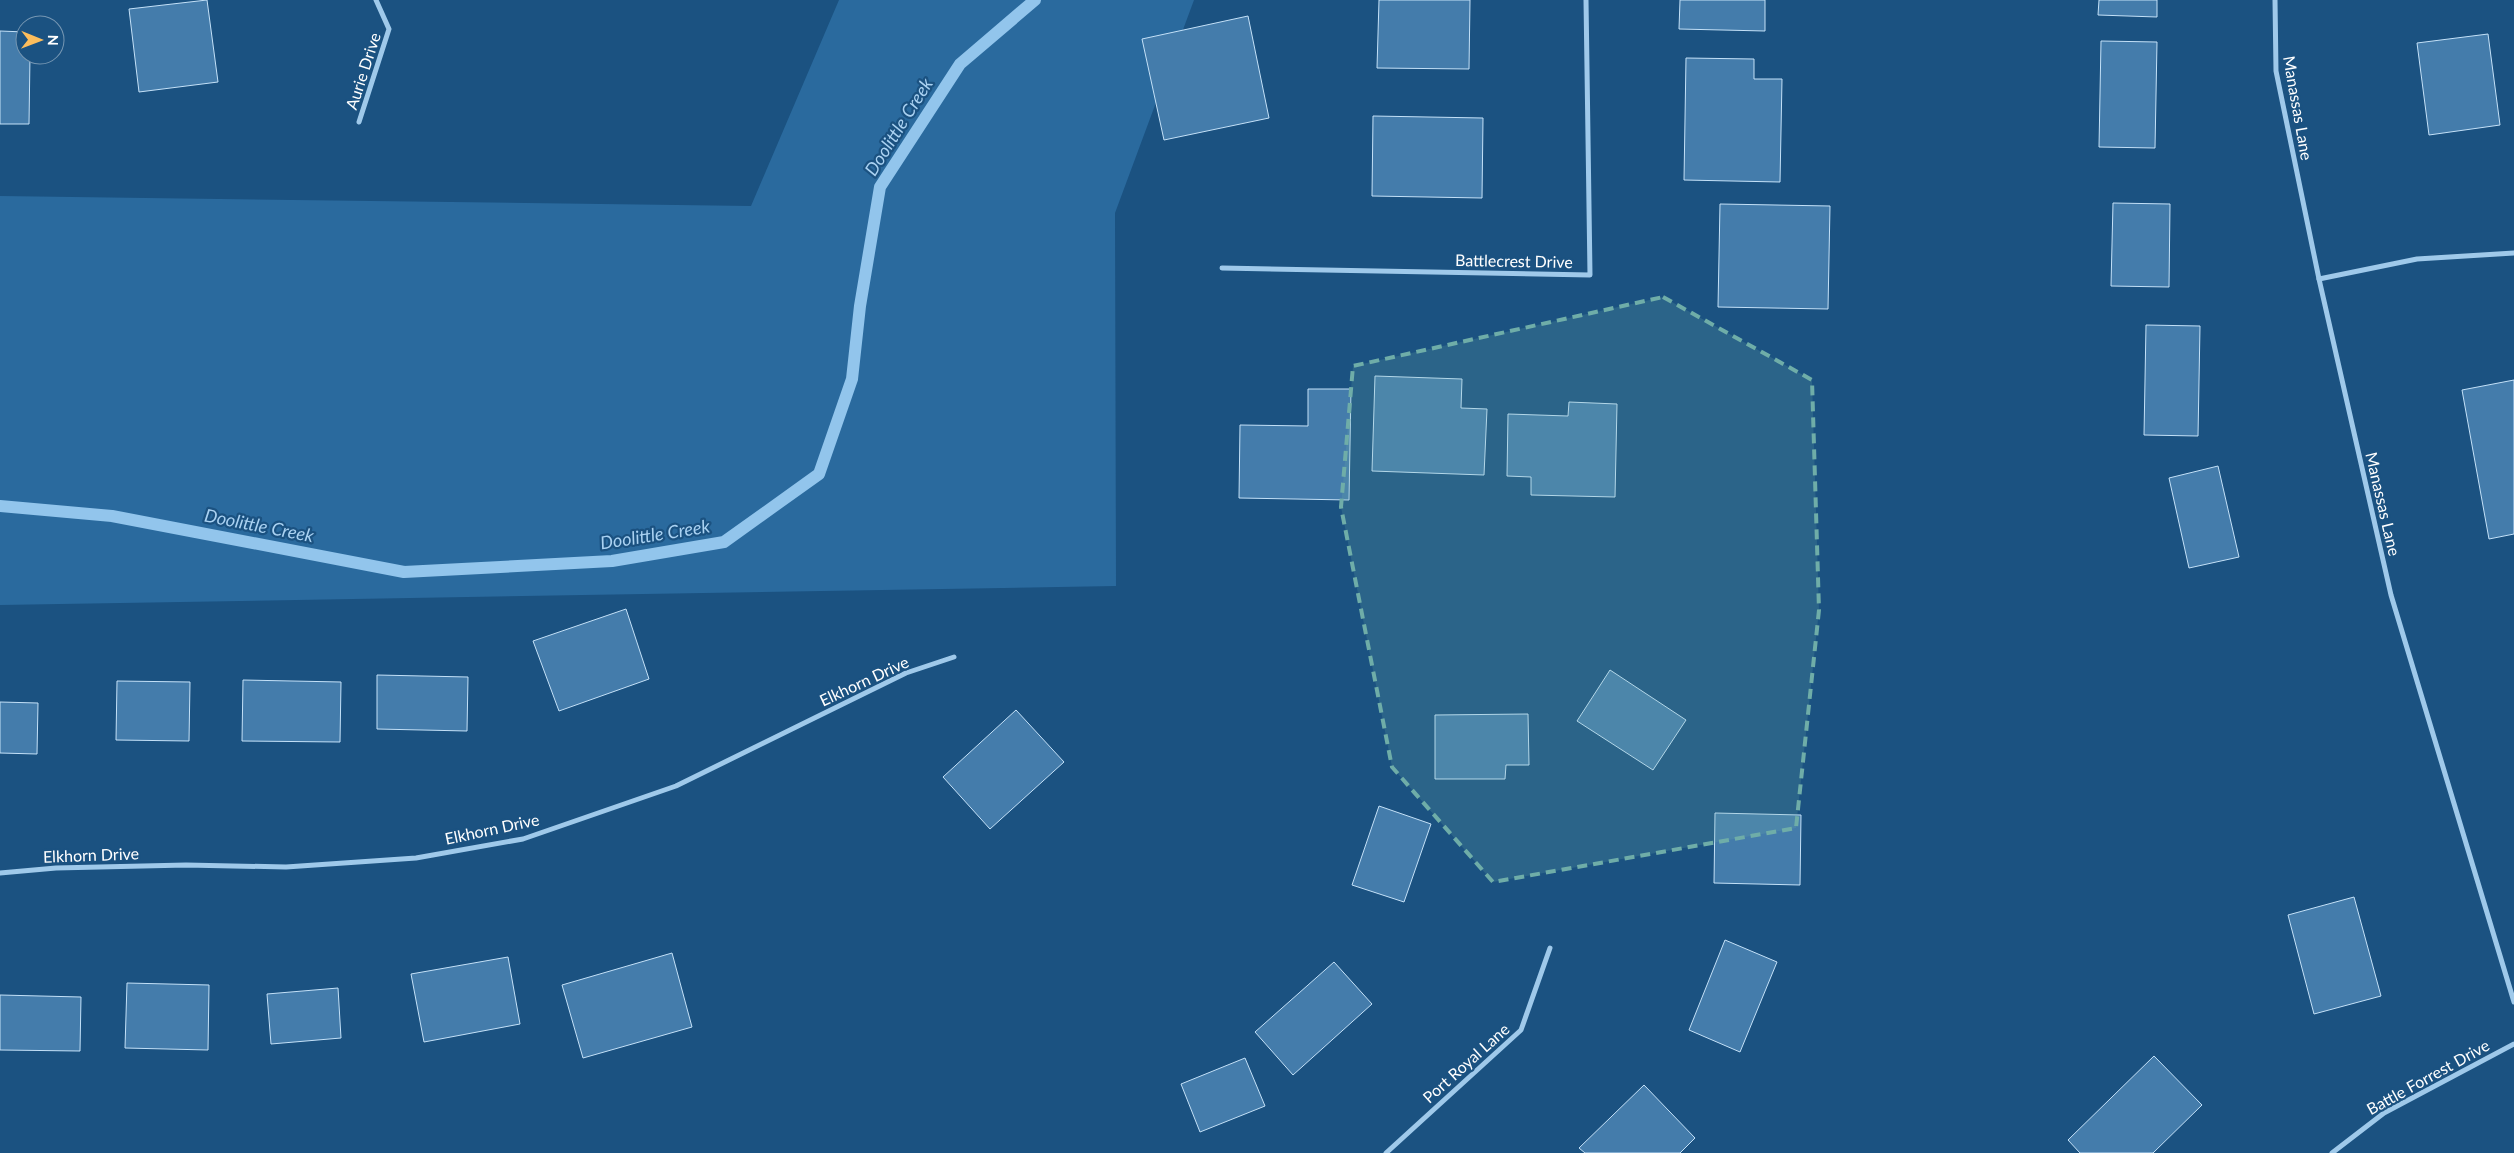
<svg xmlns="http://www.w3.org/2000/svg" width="2514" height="1153" font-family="Lato,sans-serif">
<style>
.green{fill:#2a6a9e}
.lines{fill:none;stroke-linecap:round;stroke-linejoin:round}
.stream{stroke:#92c5ec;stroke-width:12}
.building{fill:#447cab;stroke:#c4e1f8}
.street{stroke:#9fc9ea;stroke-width:5}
.marked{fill:#6fada8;fill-opacity:0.2;stroke:#6fada8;stroke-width:4;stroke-dasharray:10 6;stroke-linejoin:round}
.labels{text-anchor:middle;stroke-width:4.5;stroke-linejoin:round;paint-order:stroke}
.street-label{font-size:16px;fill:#fff;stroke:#1b5281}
.water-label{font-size:18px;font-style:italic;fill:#aad2f2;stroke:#1b5281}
</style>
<rect width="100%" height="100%" fill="#1b5281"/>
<polygon class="green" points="839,0 1194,0 1115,213 1116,586 0,605 0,196 751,206"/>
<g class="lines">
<polyline class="stream" points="0,506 112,516 404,572 612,561 724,542 819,474 852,379 860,306 880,187 960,64 1035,0"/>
</g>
<g class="building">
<polygon points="207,0 218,82 139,92 129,9"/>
<polygon points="1379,0 1470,0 1469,69 1377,68"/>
<polygon points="1680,0 1765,0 1765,31 1679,29"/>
<polygon points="2099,0 2157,0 2157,17 2098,15"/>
<polygon points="1248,16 1269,118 1164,140 1142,39"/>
<polygon points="0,31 25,32 25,55 30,55 29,124 0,124"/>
<polygon points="2488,34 2500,125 2429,135 2417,43"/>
<polygon points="2101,41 2157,42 2155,148 2099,147"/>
<polygon points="1686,58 1754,59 1754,79 1782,79 1780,182 1684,180"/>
<polygon points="1373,116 1483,118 1482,198 1372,196"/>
<polygon points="2113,203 2170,204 2169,287 2111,286"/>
<polygon points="1720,204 1830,206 1828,309 1718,307"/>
<polygon points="2146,325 2200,326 2198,436 2144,435"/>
<polygon points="1375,376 1462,379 1461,408 1487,409 1484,475 1372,471"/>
<polygon points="2514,380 2514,534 2489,539 2462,390"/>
<polygon points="1308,389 1351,389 1349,500 1239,498 1240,425 1308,426"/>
<polygon points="1569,402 1617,404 1615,497 1531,495 1531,477 1507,476 1508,414 1568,416"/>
<polygon points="2218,466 2239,557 2189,568 2169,478"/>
<polygon points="626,609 649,679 559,711 533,641"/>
<polygon points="1610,670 1686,720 1653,770 1577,721"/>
<polygon points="377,675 468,677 467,731 377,729"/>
<polygon points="243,680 341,682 340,742 242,741"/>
<polygon points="117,681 190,682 189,741 116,740"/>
<polygon points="0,702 38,703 37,754 0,753"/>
<polygon points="1016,710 1064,762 990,829 943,777"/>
<polygon points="1528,714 1529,765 1506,765 1505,779 1435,779 1435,715"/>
<polygon points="1379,806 1431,824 1404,902 1352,885"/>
<polygon points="1715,813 1801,815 1800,885 1714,883"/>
<polygon points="2354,897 2381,996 2314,1014 2288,915"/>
<polygon points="1725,940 1777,962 1740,1052 1689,1030"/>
<polygon points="672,953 692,1027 583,1058 562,985"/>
<polygon points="508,957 520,1024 424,1042 411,974"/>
<polygon points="1334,962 1372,1004 1293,1075 1255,1032"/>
<polygon points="127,983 209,985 208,1050 125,1048"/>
<polygon points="338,988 341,1038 271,1044 267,994"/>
<polygon points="0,995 81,997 80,1051 0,1050"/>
<polygon points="2154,1056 2202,1105 2153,1153 2080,1153 2068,1140"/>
<polygon points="1245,1058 1265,1106 1200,1132 1181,1084"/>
<polygon points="1644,1085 1695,1138 1680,1153 1585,1153 1579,1148"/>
</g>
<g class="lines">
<g class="street">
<polyline points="2275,0 2276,71 2319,279 2391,595 2514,1002"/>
<polyline points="359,122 389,29 376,0"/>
<polyline points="1222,268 1590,275 1586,0"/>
<polyline points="2319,279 2417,259 2514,253"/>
<polyline points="0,873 56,868 186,865 286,867 416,858 523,839 676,786 906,673 954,657"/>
<polyline points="1386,1153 1521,1030 1550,948"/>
<polyline points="2332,1153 2384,1113 2514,1044"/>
</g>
</g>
<path class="marked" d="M1663,297L1812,380L1819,610L1796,828L1493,882L1392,767L1341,507L1353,366Z"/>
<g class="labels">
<g class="street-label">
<text transform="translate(363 71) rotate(-72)" y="6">Aurie Drive</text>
<text transform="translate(2298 108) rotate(80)" y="6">Manassas Lane</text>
<text transform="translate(1514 261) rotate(1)" y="6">Battlecrest Drive</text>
<text transform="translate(2383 504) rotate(77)" y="6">Manassas Lane</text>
<text transform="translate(864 681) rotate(-25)" y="6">Elkhorn Drive</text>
<text transform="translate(492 829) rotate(-12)" y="6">Elkhorn Drive</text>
<text transform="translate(91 855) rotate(-2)" y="6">Elkhorn Drive</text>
<text transform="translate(1466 1063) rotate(-42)" y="6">Port Royal Lane</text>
<text transform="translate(2428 1077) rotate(-29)" y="6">Battle Forrest Drive</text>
</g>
<g class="water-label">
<text transform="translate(899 127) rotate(-58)" y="6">Doolittle Creek</text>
<text transform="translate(259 526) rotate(11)" y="6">Doolittle Creek</text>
<text transform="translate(655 535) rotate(-9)" y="6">Doolittle Creek</text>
</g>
</g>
<g transform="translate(40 40) rotate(91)"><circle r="24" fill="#1b5281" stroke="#7697b3"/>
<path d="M0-4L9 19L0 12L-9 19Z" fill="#fcbd5c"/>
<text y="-8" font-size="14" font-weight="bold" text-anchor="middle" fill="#ffffff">N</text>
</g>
</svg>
